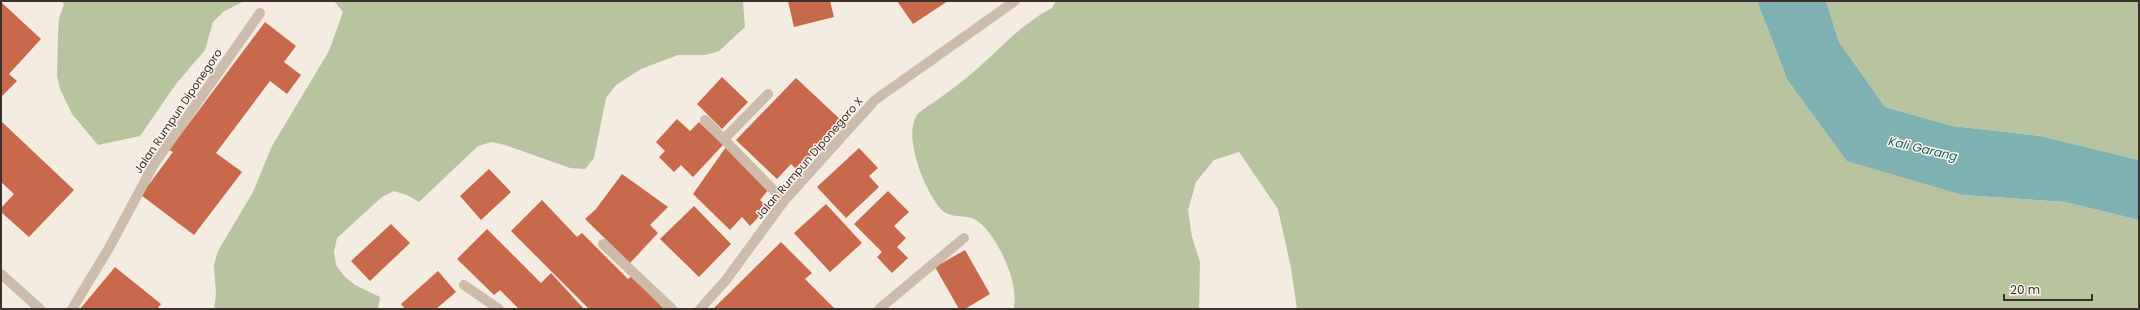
<svg xmlns="http://www.w3.org/2000/svg" width="2140" height="310" font-family="Poppins,sans-serif">
<style>
.green{fill:#b8c4a0}
.water{fill:#7fb0b2}
.building{fill:#c8694b}
.lines{fill:none;stroke-linecap:round;stroke-linejoin:round}
.minor{stroke:#cdbbac;stroke-width:10}
.labels{text-anchor:middle;stroke-width:3;stroke-linejoin:round;paint-order:stroke}
.street-label{font-size:11px;fill:#3b302b;stroke:#fbf5ee}
.water-label{font-size:12px;font-style:italic;fill:#1f5a5e;stroke:#fbf5ee}
</style>
<rect width="100%" height="100%" fill="#f4ebe1"/>
<g class="green">
<polygon points="62,1 244,1 223,12 213,22 205,50 176,84 140,136 98,145 72,114 60,89 57,76 58,33 59,18 64,4"/>
<polygon points="334,1 743,1 745,27 719,51 706,55 678,55 641,69 616,85 606,98 594,158 585,169 570,168 505,145 492,142 478,146 419,202 407,195 394,191 382,197 337,238 334,252 336,265 344,276 355,285 380,297 378,309 214,309 216,294 214,265 218,251 253,192 272,146 329,51 343,12"/>
<path d="M1056,1H1757L1787,79L1963,195L2065,202L2139,220V309H1297L1291,268L1278,209L1239,152L1214,160L1196,182L1188,210L1192,237L1200,262L1199,309H1013C1022,287 995,229 974,219C965,215 952,218 944,212C926,196 902,136 917,115C921,110 929,106 934,102C947,93 959,84 970,75C999,51 1019,25 1052,8Z"/>
<polygon points="1826,1 2139,1 2139,160 2040,136 1952,126 1885,107 1839,42"/>
</g>
<polygon class="water" points="1757,1 1826,1 1839,42 1885,107 1952,126 2040,136 2139,160 2139,220 2065,202 1963,195 1847,161 1787,79"/>
<g class="building">
<polygon points="788,1 830,1 834,17 794,27"/>
<polygon points="897,1 948,1 913,24"/>
<polygon points="1,2 41,39 9,74 17,81 1,97"/>
<polygon points="265,22 296,46 284,62 301,75 287,94 270,81 216,153 242,172 194,235 141,195 173,152 169,150"/>
<polygon points="722,77 748,102 722,129 697,104"/>
<polygon points="796,78 843,122 797,170 791,164 777,179 736,140"/>
<polygon points="677,119 690,131 699,122 723,145 693,177 681,165 674,172 659,157 665,151 656,142"/>
<polygon points="1,121 74,190 29,237 1,212 1,208 14,194 1,182"/>
<polygon points="726,147 770,188 760,200 768,207 750,226 742,217 730,230 693,194"/>
<polygon points="859,148 878,168 869,176 879,187 846,218 817,187"/>
<polygon points="489,169 511,192 481,220 460,196"/>
<polygon points="622,174 668,207 650,225 658,233 630,263 585,219 596,209"/>
<polygon points="888,191 909,212 894,226 906,238 897,247 908,258 892,273 877,257 882,252 854,224"/>
<polygon points="542,200 577,237 582,233 628,279 632,276 664,309 589,309 511,231"/>
<polygon points="826,204 862,243 830,272 794,233"/>
<polygon points="694,206 731,244 699,277 660,239"/>
<polygon points="391,224 410,243 370,281 351,261"/>
<polygon points="487,229 541,283 551,273 584,309 519,309 500,290 494,295 457,259"/>
<polygon points="781,242 812,273 805,279 835,309 713,309"/>
<polygon points="965,250 990,294 965,309 959,309 935,267"/>
<polygon points="115,267 161,304 157,309 80,309"/>
<polygon points="438,271 456,292 436,309 405,309 401,304"/>
</g>
<g class="lines">
<g class="minor">
<polyline points="705,120 784,201"/>
<polyline points="724,139 768,94"/>
<polyline points="603,244 672,309"/>
<polyline points="1,274 40,309"/>
<polyline points="464,285 499,309"/>
<polyline points="72,309 109,248 154,164 260,13"/>
<polyline points="700,309 726,280 784,201 875,100 1015,1"/>
<polyline points="879,309 964,238"/>
</g>
</g>
<g class="labels">
<g class="street-label">
<text transform="translate(178 111) rotate(-56)" y="4">Jalan Rumpun Diponegoro</text>
<text transform="translate(809 158) rotate(-49)" y="4">Jalan Rumpun Diponegoro X</text>
</g>
<g class="water-label">
<text transform="translate(1923 149) rotate(13)" y="4">Kali Garang</text>
</g>
</g>
<rect width="2140" height="310" fill="none" stroke="#3b302b" stroke-width="4"/>
<path d="M2004 294v6h88v-6" fill="none" stroke="#3b302b" stroke-width="2"/>
<text x="2010" y="294" font-size="12" fill="#3b302b" stroke="#fbf5ee" stroke-width="3" paint-order="stroke">20 m</text>
</svg>
